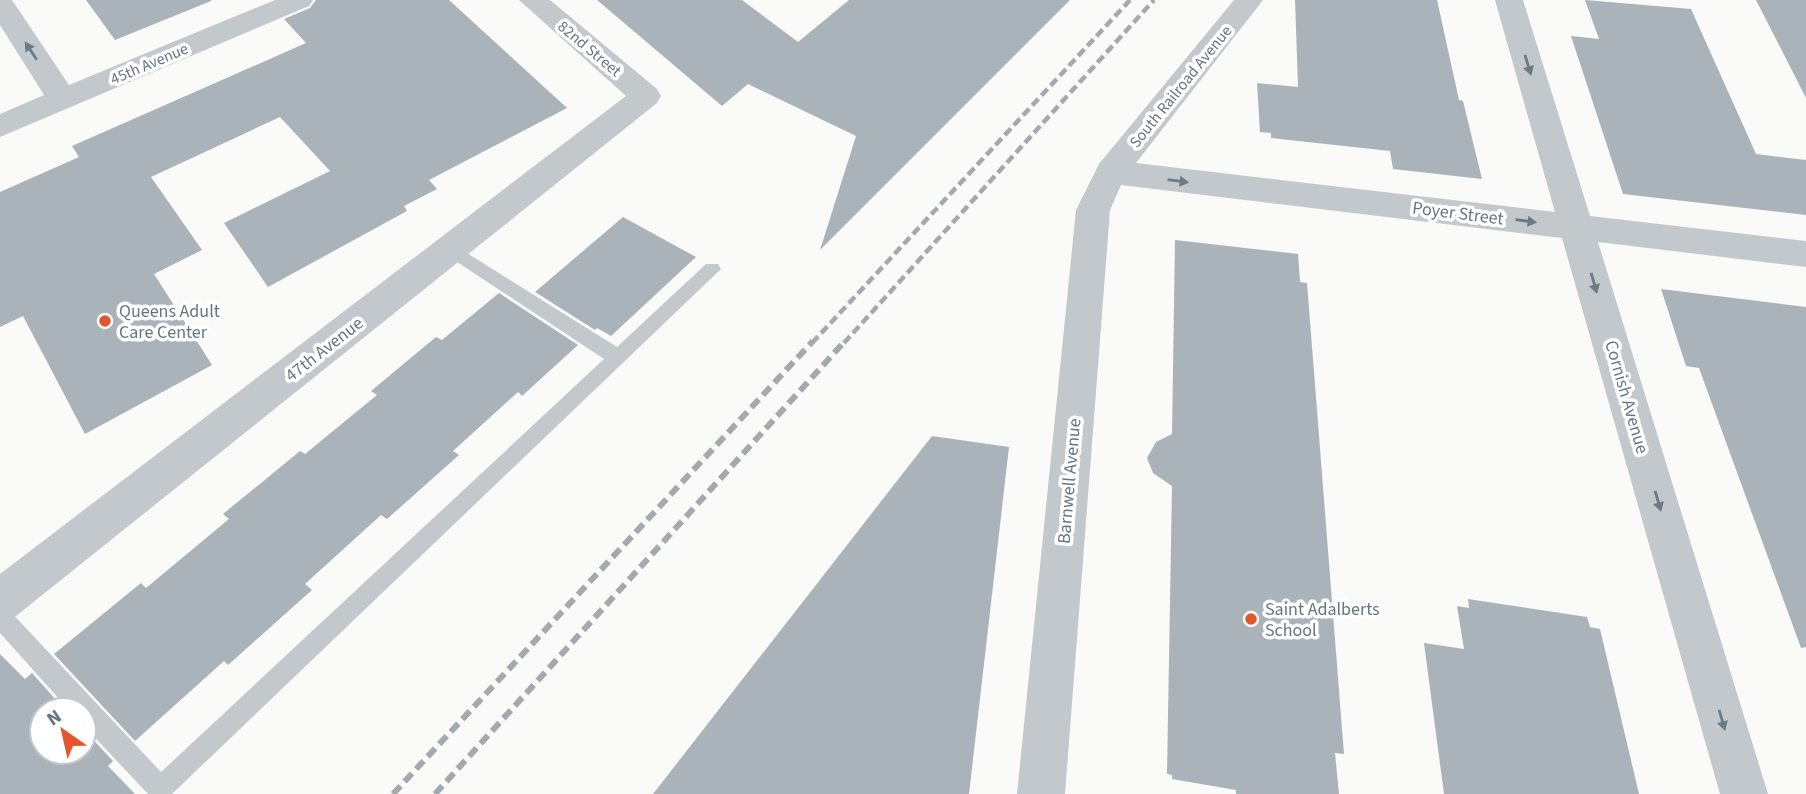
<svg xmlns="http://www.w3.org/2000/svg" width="1806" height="794" font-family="'Source Sans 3',sans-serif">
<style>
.building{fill:#aab3b9}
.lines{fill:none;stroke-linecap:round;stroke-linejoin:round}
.lane{fill:#c3c8cc;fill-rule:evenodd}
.street{fill:#c3c8cc;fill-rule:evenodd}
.rail-far1{stroke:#a2aab0;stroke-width:4.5;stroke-dasharray:9 4.5;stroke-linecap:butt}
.rail{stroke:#a2aab0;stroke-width:6;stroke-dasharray:11 6;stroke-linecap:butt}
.oneway{fill:#6a7a87}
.poi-dot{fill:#e4572e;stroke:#fff;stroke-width:2.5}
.labels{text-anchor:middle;stroke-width:7;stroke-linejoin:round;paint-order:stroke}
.far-street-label{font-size:16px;fill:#657683;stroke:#fff}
.street-label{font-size:18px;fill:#657683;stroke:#fff}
.poi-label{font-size:18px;fill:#657683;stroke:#fff;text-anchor:start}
</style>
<rect width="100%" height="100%" fill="#fafaf8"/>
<g class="building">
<polygon points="86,0 211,0 211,1 115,40"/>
<polygon points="316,0 449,0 567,108 429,180 437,189 404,206 407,211 268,287 224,223 330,171 280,117 151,177 202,250 154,274 212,365 85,434 23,316 0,327 0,192 79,157 72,146 306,43 284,19 310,8"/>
<polygon points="597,0 742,0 798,42 849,0 1070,0 820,250 856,136 748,84 722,106"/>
<polygon points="1295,0 1437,0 1459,100 1463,101 1482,179 1393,169 1390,151 1271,138 1271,133 1260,132 1257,83 1298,87"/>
<polygon points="1585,0 1691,9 1756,154 1806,160 1806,215 1623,194 1571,36 1599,39"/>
<polygon points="1756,0 1806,0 1806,98"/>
<polygon points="623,217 696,257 611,336 597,328 595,330 535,292"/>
<polygon points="1175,240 1298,254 1300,282 1307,283 1344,754 1335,753 1339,794 1236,794 1236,790 1172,779 1172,775 1167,774 1172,486 1153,473 1147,458 1156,442 1172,434"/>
<polygon points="1661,289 1806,307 1806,647 1801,648 1699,368 1686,366"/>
<polygon points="499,293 578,345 522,396 518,392 453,451 459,455 387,519 381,515 305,584 312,590 228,665 224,661 135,741 54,654 141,583 146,588 229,519 223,514 300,451 305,454 377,395 371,391 436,337 442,340"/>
<polygon points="932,436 1009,447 969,794 653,794"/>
<polygon points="1468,599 1587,617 1590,627 1600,629 1639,794 1444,794 1424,643 1464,649 1457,606 1469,608"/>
<polygon points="0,654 25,679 32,673 65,710 42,710 42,752 84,752 84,730 113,761 108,766 135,794 0,794"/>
</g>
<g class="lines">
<polygon class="lane" points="451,243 617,347 706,264 718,264 721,269 172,794 148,794 84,726 84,710 69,710 0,633 0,605 8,609 161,772 604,359 445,254 442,249"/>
<g class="street">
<polygon points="0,0 12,0 69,85 275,0 313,0 309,6 0,137 0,114 44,95 0,25"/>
<polygon points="519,0 550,0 657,89 661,96 657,103 16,616 0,622 0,574 626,96"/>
<polygon points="1234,0 1263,0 1136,163 1555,212 1495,0 1523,0 1590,216 1806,241 1806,267 1598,242 1768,794 1720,794 1562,238 1121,185 1110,210 1065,794 1017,794 1076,210 1099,164"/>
</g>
<g class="rail-far1">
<polyline points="812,343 1130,0"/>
<polyline points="844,343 1154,0"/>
</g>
<g class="rail">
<polyline points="393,794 813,341"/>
<polyline points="435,794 845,341"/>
</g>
</g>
<defs><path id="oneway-solid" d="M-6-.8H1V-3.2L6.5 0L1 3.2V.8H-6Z" transform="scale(1.75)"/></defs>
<g class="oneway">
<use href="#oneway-solid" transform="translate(31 51) rotate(-123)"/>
<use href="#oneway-solid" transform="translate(1528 65) rotate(73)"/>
<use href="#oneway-solid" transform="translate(1178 181) rotate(7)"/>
<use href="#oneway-solid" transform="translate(1526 221) rotate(7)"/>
<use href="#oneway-solid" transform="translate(1594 283) rotate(74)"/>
<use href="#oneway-solid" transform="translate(1658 501) rotate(74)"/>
<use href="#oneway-solid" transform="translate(1722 720) rotate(74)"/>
</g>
<g class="poi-dot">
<circle cx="105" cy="321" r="7"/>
<circle cx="1251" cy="619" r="7"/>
</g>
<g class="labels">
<g class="far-street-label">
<text transform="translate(590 48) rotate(40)" y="6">82nd Street</text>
<text transform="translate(149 63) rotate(-23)" y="6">45th Avenue</text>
<text transform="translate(1180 86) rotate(-51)" y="6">South Railroad Avenue</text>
</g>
<g class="street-label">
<text transform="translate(1458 213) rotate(7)" y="6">Poyer Street</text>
<text transform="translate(324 349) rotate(-38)" y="6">47th Avenue</text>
<text transform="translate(1627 397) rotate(74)" y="6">Cornish Avenue</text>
<text transform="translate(1069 481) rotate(-85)" y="6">Barnwell Avenue</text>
</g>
<g class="poi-label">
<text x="119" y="317">Queens Adult<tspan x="119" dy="21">Care Center</tspan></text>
<text x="1265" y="615">Saint Adalberts<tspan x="1265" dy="21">School</tspan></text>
</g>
</g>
<g transform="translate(63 731) rotate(326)"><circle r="33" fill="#ffffff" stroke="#c1c8cd" stroke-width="2"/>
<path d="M0-5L12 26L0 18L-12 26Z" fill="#e4572e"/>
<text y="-10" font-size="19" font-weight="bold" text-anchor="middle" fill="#657683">N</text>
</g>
</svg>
